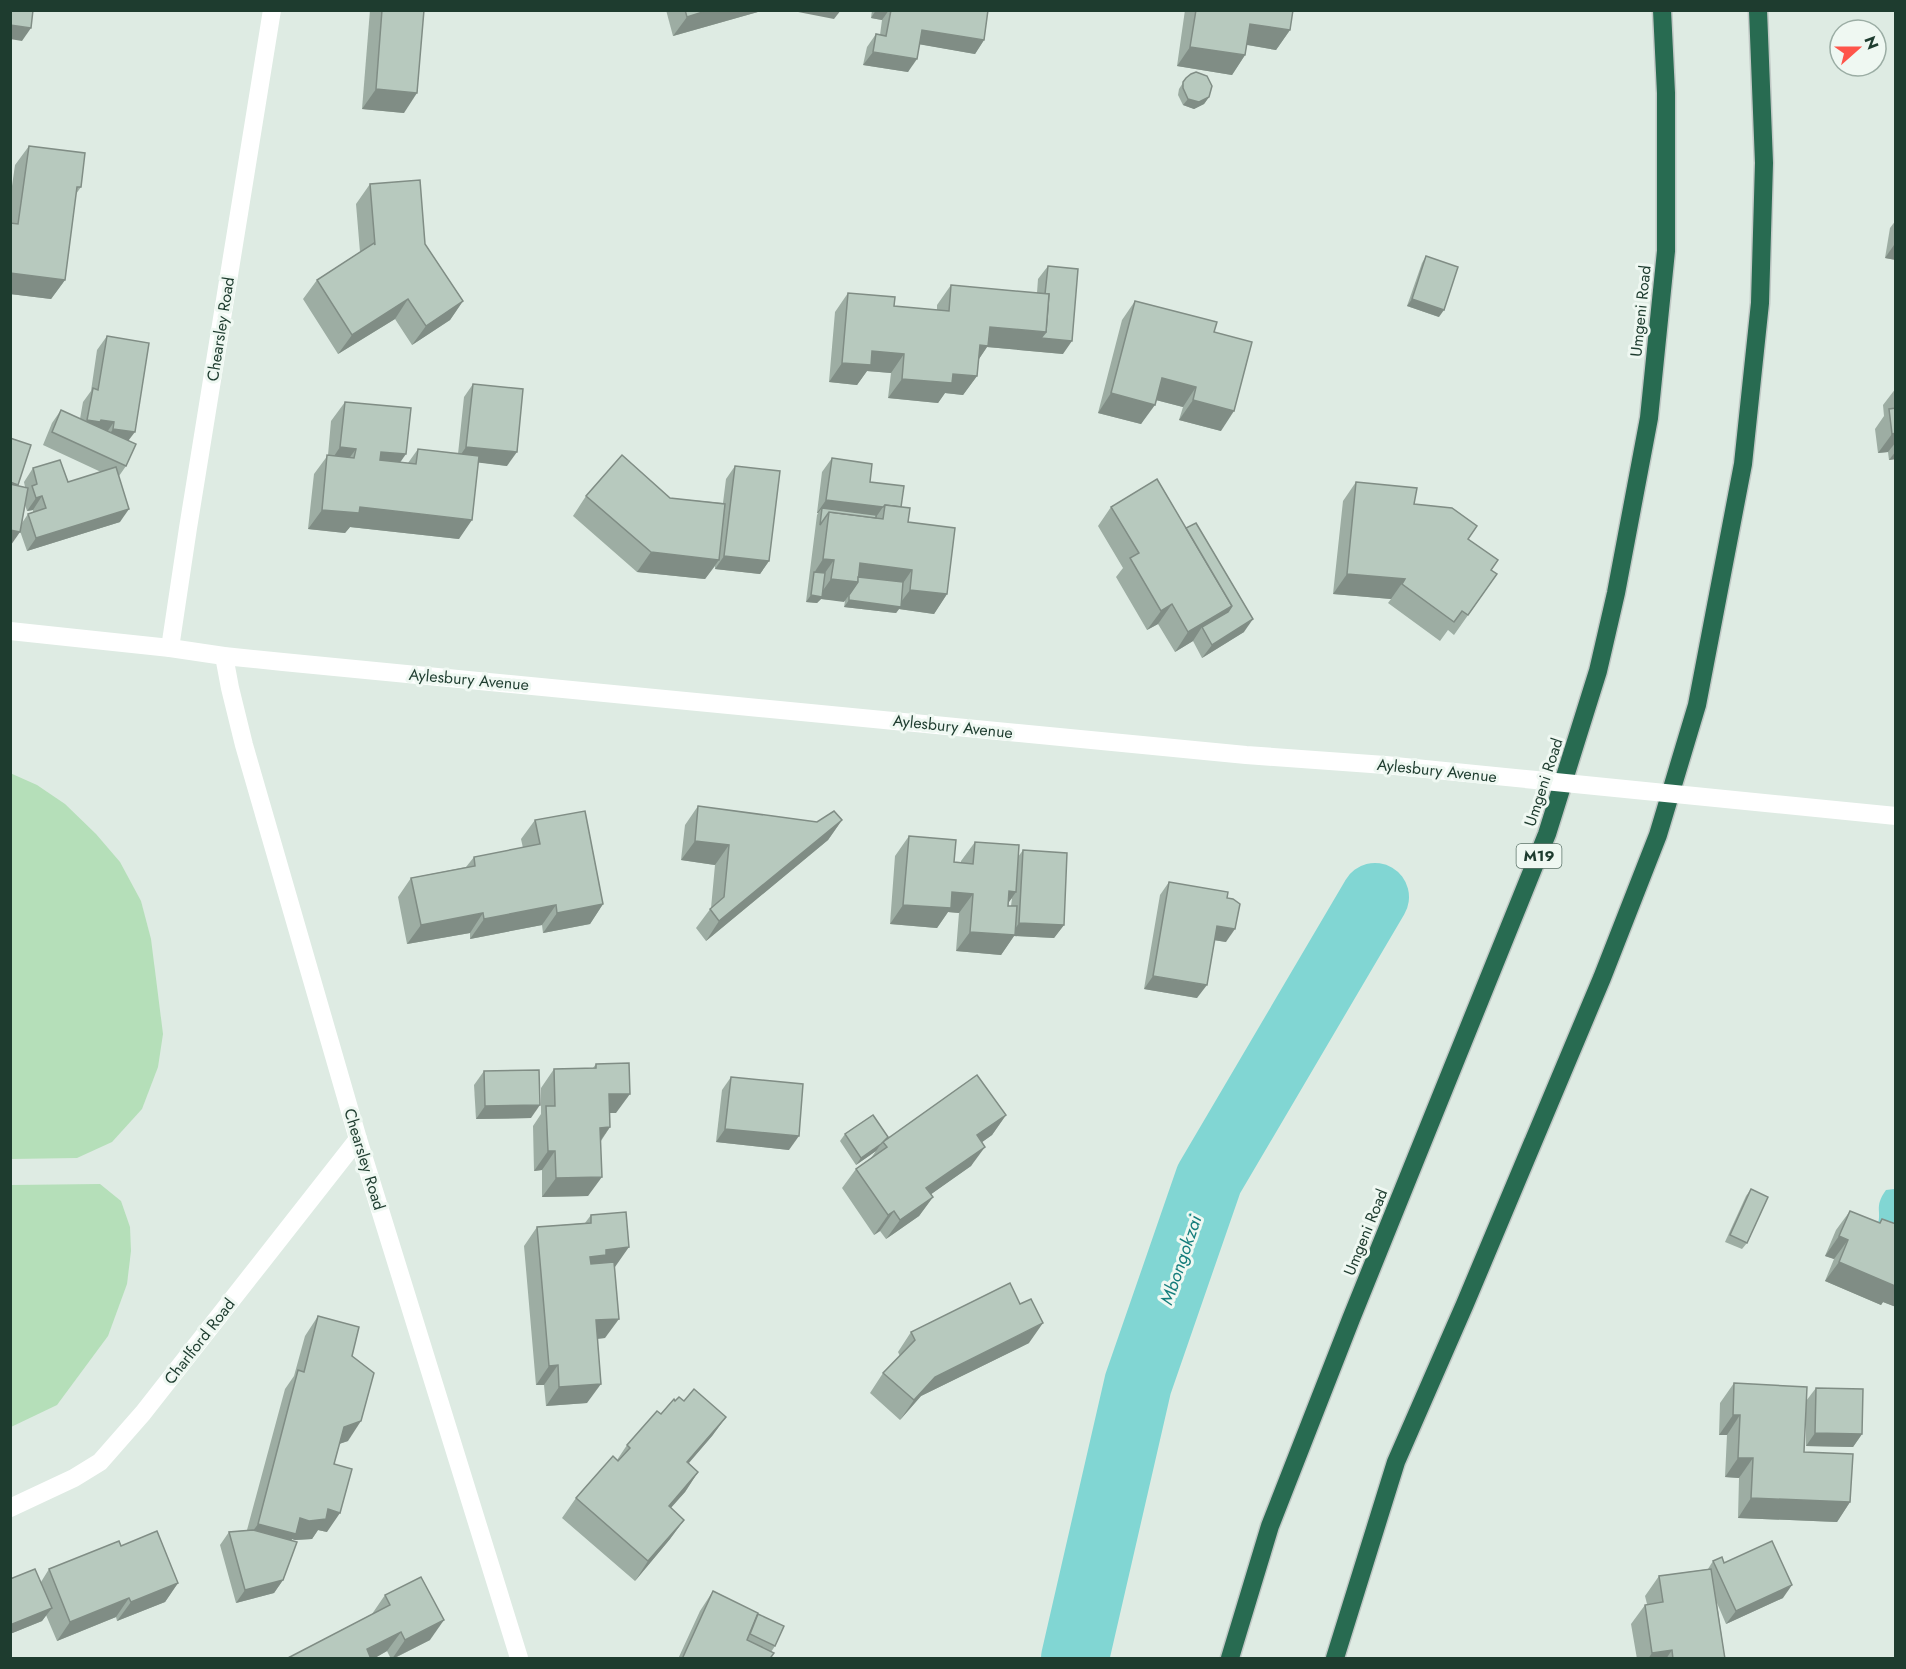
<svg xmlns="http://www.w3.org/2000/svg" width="1906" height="1669" font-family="Jost,sans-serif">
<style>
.green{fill:#b5dfb9}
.water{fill:#81d6d3}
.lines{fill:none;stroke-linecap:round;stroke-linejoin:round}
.river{stroke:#81d6d3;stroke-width:68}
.motorway-casing{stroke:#c0c8c5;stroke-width:21}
.minor{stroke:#fff;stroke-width:18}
.tertiary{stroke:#fff;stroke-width:18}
.motorway{stroke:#286b51;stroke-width:18}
.tertiary-bridge{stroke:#fff;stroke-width:18}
.wall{fill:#9dada3;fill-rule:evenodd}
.shaded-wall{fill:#808d85}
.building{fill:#b7c9be;stroke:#808d85;stroke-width:1.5}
.labels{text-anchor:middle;stroke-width:6;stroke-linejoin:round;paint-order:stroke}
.shield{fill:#eff8f2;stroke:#5d746a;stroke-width:1.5}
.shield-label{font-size:15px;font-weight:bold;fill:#1e3c2f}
.street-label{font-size:16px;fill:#1e3c2f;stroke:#eff8f2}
.water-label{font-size:18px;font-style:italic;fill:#147d7b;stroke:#eff8f2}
</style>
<rect width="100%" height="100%" fill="#deebe3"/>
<g class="green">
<polygon points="10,773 37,785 65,804 96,834 120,862 141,901 151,939 163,1034 158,1067 142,1109 112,1142 77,1158 11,1159"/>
<polygon points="100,1184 121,1201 130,1227 131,1251 127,1284 108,1336 57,1405 11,1427 11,1185"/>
</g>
<path class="water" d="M1894,1189L1896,1229L1877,1227C1883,1211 1873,1208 1886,1190Z"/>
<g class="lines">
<polyline class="river" points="1075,1658 1138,1384 1209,1179 1375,897"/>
<g class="motorway-casing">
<g id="motorway">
<polyline points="1230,1658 1270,1526 1351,1319 1547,834 1598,671 1616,593 1649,418 1666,251 1666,93 1662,10"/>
<polyline points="1335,1658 1396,1462 1465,1304 1602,978 1658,835 1697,705 1743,464 1760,303 1764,163 1758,10"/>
</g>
</g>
<g class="minor">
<polyline points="170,648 188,528 272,10"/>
<polyline points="224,656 230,688 244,745 358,1139 519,1658"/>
<polyline points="10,1508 74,1478 100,1462 143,1413 358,1139"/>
</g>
<polyline class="tertiary" points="10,631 170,648 224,656 283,662 1246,755 1385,765"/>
<use href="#motorway" class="motorway"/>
<polyline class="tertiary-bridge" points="1385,765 1896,816"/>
</g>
<g class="wall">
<polygon points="370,10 424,10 404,113 362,109"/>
<polygon points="666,10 765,10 673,36"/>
<polygon points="872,10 988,10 984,40 975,54 919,44 908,72 863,65 867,47 876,34 880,35 882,20 871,18"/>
<polygon points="1185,10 1293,10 1290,30 1276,50 1247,45 1245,55 1232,75 1177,66"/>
<polygon points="1186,78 1209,97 1204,104 1194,109 1183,105 1178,95 1179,89"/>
<polygon points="29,146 81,187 76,194 65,280 51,299 10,294 10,200 15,165"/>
<polygon points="370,184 425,244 463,301 450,320 412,345 395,319 338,354 303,299 317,280 360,252 356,204"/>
<polygon points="1896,220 1896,260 1885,258 1890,228"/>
<polygon points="1426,256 1439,317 1407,306 1422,263"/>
<polygon points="1048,266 1063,354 987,347 978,360 977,376 963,395 945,393 938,403 888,398 891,373 867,371 857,385 829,382 835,312 848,293 894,306 937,310 937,305 951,285 1037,293 1038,279"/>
<polygon points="1135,301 1214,332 1221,431 1179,420 1183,407 1156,400 1141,424 1098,413 1122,320"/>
<path d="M107,336L129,441L126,466L119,476L120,522L27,551L20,531L10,545V438L17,486L25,487L24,482L33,468L68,482L101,472L43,445L52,423L61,410L80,419L83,402L91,391L97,350ZM25,505L27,511L33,510V512L28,514L22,523Z"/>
<polygon points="473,384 507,466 478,462 459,539 350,527 345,533 308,529 314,474 328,455 331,421 345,402 400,462 408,463 418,449 458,454 464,397"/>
<polygon points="1896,388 1896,459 1889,460 1888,452 1878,453 1875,429 1884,416 1883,405"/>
<polygon points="832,458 870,482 901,507 908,521 947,594 934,614 899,609 896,613 844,607 845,601 821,599 817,603 806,602 817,515 818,513 817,513 822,472"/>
<polygon points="735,466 769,561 760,574 715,569 715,566 705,579 637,572 573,516 586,496 670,498 723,503 726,479"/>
<polygon points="1356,482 1414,504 1468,539 1491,570 1497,574 1454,635 1448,630 1440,641 1388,603 1391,599 1333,594 1343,501"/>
<polygon points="1111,507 1244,632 1202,658 1193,641 1175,652 1158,624 1147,630 1116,577 1123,568 1098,526"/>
<polygon points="698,806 817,822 842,820 828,840 706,941 696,928 711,908 715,865 681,860 685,825"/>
<polygon points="535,820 603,904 590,924 543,933 542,925 470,939 470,933 407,944 398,897 411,878 466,867 474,857 523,848 521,839"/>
<path d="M909,836L954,862L961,863V861L975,842L1018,857L1023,850L1064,925L1054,938L1014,936L1001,955L956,951L959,913L948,912L937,928L890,924L895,856ZM1012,898L1011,906H1008V903Z"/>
<polygon points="1169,882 1227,898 1226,942 1214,940 1197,998 1144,989 1160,895"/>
<polygon points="596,1064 616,1113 610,1113 610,1127 601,1141 588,1196 542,1197 542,1170 534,1171 533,1126 541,1114 541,1088 554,1069 593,1068"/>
<polygon points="484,1071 531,1118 476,1119 474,1085"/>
<polygon points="731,1077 789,1150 716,1142 722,1090"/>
<polygon points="1006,1115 992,1135 982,1142 971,1166 931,1194 933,1197 919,1216 886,1239 880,1231 874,1235 842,1188 856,1169 871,1158 876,1151 856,1165 840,1141 845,1134 888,1137"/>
<polygon points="1751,1189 1747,1243 1742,1249 1725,1242 1746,1196"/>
<polygon points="1850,1211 1879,1223 1882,1219 1896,1224 1896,1307 1883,1302 1881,1305 1825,1281 1834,1259 1825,1256 1836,1230"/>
<polygon points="591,1215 615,1267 614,1267 605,1338 597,1339 587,1403 546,1406 544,1385 536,1385 524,1246 537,1227 585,1223"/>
<polygon points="318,1316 352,1356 348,1441 339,1444 334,1464 327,1532 318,1530 312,1539 295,1540 292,1539 283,1580 274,1593 236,1603 220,1545 229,1532 247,1530 285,1389 294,1376 305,1336"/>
<polygon points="911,1332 1029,1343 921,1396 900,1420 870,1393 883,1373 900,1356 898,1352"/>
<polygon points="1734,1383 1804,1452 1850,1502 1837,1522 1738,1518 1739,1478 1725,1477 1727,1435 1719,1435 1720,1403"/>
<polygon points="1816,1388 1862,1434 1853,1447 1806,1446 1806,1401"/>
<polygon points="675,1401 684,1401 726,1417 712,1436 689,1463 698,1472 685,1492 670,1508 684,1520 670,1539 635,1581 562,1518 576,1498 617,1460 627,1445"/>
<polygon points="121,1546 178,1583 165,1602 117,1621 116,1617 57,1641 46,1615 42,1621 10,1634 10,1579 41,1582 49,1569"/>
<polygon points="1713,1561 1724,1563 1783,1598 1726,1624 1717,1603 1725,1659 1637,1659 1631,1624 1645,1605 1647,1604 1645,1596 1659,1576 1708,1569"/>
<polygon points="713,1591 758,1614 775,1646 771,1652 771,1657 774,1659 678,1659 700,1611"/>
<polygon points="385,1595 430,1640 393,1659 391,1659 387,1651 373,1659 286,1659 372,1614"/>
</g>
<g class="shaded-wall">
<polygon points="709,10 765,10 673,36 687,17"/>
<polygon points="793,10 841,10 834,19 793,11"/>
<polygon points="876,10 889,10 882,20 871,18"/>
<polygon points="1250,24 1290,30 1276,50 1237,43"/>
<polygon points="10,25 31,28 22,41 10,39"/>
<polygon points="922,30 984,40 975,54 912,43"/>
<polygon points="1190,47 1245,55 1232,75 1177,66"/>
<polygon points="873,52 917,59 908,72 863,65"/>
<polygon points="376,89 417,93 404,113 362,109"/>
<polygon points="1209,97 1204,104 1194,109 1183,105 1188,99"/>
<polygon points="1894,245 1896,245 1896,260 1885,258"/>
<polygon points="10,273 65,280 51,299 10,294"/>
<polygon points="408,299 395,319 338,354 352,335"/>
<polygon points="1412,299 1444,310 1439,317 1407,306"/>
<polygon points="463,301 450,320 412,345 426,326"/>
<polygon points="990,327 1046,332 1072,341 1063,354 987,347 975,365 966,364"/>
<polygon points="872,351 904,354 891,373 867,371 857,385 829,382 842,363"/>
<polygon points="953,374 977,376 963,395 945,393 938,403 888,398 902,379"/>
<polygon points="1162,378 1196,387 1183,407 1148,398"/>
<polygon points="1111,393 1155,405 1141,424 1098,413"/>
<polygon points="1193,400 1234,411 1221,431 1179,420"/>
<polygon points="87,420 101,420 114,422 105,435 78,433"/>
<polygon points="113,429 135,432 125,445 104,442"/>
<polygon points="1896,433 1896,442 1888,452 1878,453 1892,434"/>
<polygon points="340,447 356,449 342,468 327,467"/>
<polygon points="466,447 517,452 507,466 457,460"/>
<polygon points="1896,451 1896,459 1889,460"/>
<polygon points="381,452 406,454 392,474 367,471"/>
<polygon points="42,496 33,510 27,511 36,498"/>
<polygon points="826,500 883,507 874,520 829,512 822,508 818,513 817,513"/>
<polygon points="360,507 472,520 459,539 350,527 345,533 308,529 322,510"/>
<polygon points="129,509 120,522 27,551 36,538"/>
<polygon points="10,530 20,532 11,545 10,545"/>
<polygon points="651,552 719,560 705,579 637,572"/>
<polygon points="724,556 769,561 760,574 715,569"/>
<polygon points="823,559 834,560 820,580 814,573"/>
<polygon points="860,563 912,570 899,589 857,584 844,602 821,599 817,603 806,602 811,595 819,596 831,579"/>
<polygon points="1347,574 1405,579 1391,599 1333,594"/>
<polygon points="910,590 947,594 934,614 899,609 896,613 844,607 849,600 898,606"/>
<polygon points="1172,604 1158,624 1147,630 1161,611"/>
<polygon points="1232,606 1219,625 1202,627 1193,641 1175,652 1188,632"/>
<polygon points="1253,619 1244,632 1202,658 1212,645"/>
<polygon points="842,820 828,840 706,941 719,921"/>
<polygon points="695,841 729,845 715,865 681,860"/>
<polygon points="1009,891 1016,892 1002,912"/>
<polygon points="952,892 973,894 959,913 948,912 937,928 890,924 903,905"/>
<polygon points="603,904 590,924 543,933 557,913"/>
<polygon points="556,905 542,925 470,939 484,919"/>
<polygon points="483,913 470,933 407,944 421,925"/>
<polygon points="1019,923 1064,925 1054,938 1014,936 1001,955 956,951 970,932 1011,935"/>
<polygon points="1217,926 1235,929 1226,942 1207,939"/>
<polygon points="1153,976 1207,985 1197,998 1144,989"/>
<polygon points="609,1094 630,1094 616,1113 596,1113"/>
<polygon points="540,1105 531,1118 476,1119 485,1106"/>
<polygon points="1006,1115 992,1135 964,1155 977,1135"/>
<polygon points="610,1127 596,1147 600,1128"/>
<polygon points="725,1129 799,1136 789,1150 716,1142"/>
<polygon points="881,1144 876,1151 856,1165 861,1158"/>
<polygon points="985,1147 971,1166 913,1207 926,1188"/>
<polygon points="548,1151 555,1151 542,1170 534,1171"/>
<polygon points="602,1177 588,1196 542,1197 556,1178"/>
<polygon points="933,1197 919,1216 886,1239 900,1220"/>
<polygon points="894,1211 880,1231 874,1235 888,1215"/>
<polygon points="1839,1236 1848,1240 1834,1259 1825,1256"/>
<polygon points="629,1247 615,1267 597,1269 593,1275 590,1257 606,1250"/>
<polygon points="1839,1262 1896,1283 1896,1307 1883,1302 1881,1305 1825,1281"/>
<polygon points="619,1319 605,1338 582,1340 596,1320"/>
<polygon points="1043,1323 1029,1343 921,1396 900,1420 914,1400 935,1377"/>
<polygon points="558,1365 544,1385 536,1385 549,1366"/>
<polygon points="601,1384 587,1403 546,1406 559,1387"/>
<polygon points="1733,1415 1740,1415 1727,1435 1719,1435"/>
<polygon points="726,1417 712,1436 673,1481 687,1462"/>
<polygon points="361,1421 348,1441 330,1447 344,1427"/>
<polygon points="1815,1433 1862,1434 1853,1447 1806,1446"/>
<polygon points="1738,1458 1753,1458 1739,1478 1725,1477"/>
<polygon points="698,1472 685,1492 655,1526 669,1506"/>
<polygon points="1751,1498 1850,1502 1837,1522 1738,1518"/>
<polygon points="328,1509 340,1513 327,1532 318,1530 312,1539 295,1540 292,1539 283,1553 244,1543 258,1524 300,1518"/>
<polygon points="684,1520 670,1539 635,1581 648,1561"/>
<polygon points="283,1580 274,1593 236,1603 245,1590"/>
<polygon points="178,1583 165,1602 117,1621 131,1602"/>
<polygon points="1792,1585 1783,1598 1726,1624 1736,1611"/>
<polygon points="129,1598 116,1617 57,1641 70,1622"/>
<polygon points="52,1608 42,1621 10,1634 10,1625"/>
<polygon points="444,1620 430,1640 392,1659 405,1640"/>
<polygon points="401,1632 387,1651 373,1659 361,1659 367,1649"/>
<polygon points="1672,1650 1666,1659 1648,1659 1652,1653"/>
</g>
<g class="building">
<polygon points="10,10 33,10 31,28 10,25"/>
<polygon points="382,10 424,10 417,93 376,89"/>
<polygon points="685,10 709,10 687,17"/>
<polygon points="891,10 988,10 984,40 922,30 917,59 873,52 876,34 886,36"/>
<polygon points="1196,10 1293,10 1290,30 1250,24 1245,55 1190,47"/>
<polygon points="1196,72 1207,76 1212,86 1209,97 1199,102 1188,99 1183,88 1183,82 1186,78 1191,74"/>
<polygon points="29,146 85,153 81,187 77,187 65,280 10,273 10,223 18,224"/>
<polygon points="420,180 425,244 463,301 426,326 408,299 352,335 317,280 374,243 375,245 370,184"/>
<polygon points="1426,256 1458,267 1444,310 1412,299"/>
<polygon points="1048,266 1078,269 1072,341 1041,338 1046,332 1049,294 1045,294"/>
<polygon points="951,285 1049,294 1046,332 990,327 988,346 980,345 977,376 953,374 952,383 902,379 904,354 872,351 871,365 842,363 848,293 895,297 894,306 949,311"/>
<polygon points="1135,301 1217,322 1214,332 1252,342 1234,411 1193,400 1196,387 1162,378 1155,405 1111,393"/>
<polygon points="107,336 149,343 135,432 113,429 114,422 101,420 100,422 87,420 93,388 98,390"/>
<polygon points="473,384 523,389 517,452 466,447"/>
<polygon points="345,402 411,408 406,454 381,452 380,460 416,464 418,449 479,456 472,520 360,507 359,513 322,510 327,455 354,458 356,449 340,447"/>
<polygon points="1896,408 1896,433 1892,434 1889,409"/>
<polygon points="61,410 136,444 126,466 52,432"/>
<polygon points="10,438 31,445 18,485 10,482"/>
<polygon points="622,455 670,498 725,504 719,560 651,552 586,496"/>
<polygon points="832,458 872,464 870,482 904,486 901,507 885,505 883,507 826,500"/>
<polygon points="60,460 68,482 116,467 129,509 36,538 28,514 46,508 42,496 36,498 32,486 37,484 33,468"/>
<polygon points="735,466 780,471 769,561 724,556"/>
<polygon points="1157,479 1232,606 1188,632 1172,604 1161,611 1130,558 1139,553 1111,507"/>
<polygon points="1356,482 1417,488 1414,504 1452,508 1477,526 1468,539 1498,560 1491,570 1497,574 1468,615 1462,611 1454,622 1402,584 1405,579 1347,574"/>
<polygon points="10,484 28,488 20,532 10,530"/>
<polygon points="885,505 910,508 908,522 955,528 947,594 910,590 912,570 860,563 858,582 831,579 834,560 823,559 829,512 883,519"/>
<polygon points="822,508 876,515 876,518 829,512 820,525"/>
<polygon points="1196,523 1253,619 1212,645 1202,627 1228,612 1232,606 1186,528"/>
<polygon points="814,572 825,573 822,597 811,595"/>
<polygon points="858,577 903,582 901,607 849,600 849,595 858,582"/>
<polygon points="698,806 817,822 834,811 842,820 719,921 710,909 724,897 729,845 695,841"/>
<polygon points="585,811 603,904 557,913 556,905 484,919 483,913 421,925 411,878 475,866 474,857 540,844 535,820"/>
<polygon points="909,836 956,840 954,862 973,864 975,842 1019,845 1016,892 1009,891 1008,906 1017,906 1015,935 970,932 973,894 952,892 951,908 903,905"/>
<polygon points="1023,850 1067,853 1064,925 1019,923"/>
<polygon points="1169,882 1228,892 1227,898 1233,899 1240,904 1235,929 1217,926 1207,985 1153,976"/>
<polygon points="629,1063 630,1094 609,1094 610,1127 600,1128 602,1177 556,1178 555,1151 548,1151 546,1106 555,1106 554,1069 596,1068 596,1064"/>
<polygon points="539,1070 540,1105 485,1106 484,1071"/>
<polygon points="977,1075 1006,1115 977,1135 985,1147 926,1188 933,1197 900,1220 894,1211 888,1215 856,1169 887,1147 883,1142"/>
<polygon points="731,1077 803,1084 799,1136 725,1129"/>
<polygon points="873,1115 888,1137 881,1144 861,1158 845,1134"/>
<polygon points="1751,1189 1768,1197 1747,1243 1730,1235"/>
<polygon points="1850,1211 1880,1223 1882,1219 1896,1224 1896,1284 1895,1286 1839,1262 1848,1240 1839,1236"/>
<polygon points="626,1212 629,1247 606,1250 606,1255 590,1257 591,1264 614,1262 619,1319 596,1320 601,1384 559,1387 558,1365 549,1366 537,1227 591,1223 591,1215"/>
<polygon points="1010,1283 1020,1304 1031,1299 1043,1323 935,1377 914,1400 883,1373 915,1340 911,1332"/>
<polygon points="318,1316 359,1327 352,1356 374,1373 361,1421 344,1427 334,1464 352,1469 340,1513 328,1509 326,1519 309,1521 300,1518 296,1534 258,1524 298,1370 304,1372"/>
<polygon points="1734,1383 1807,1387 1804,1452 1853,1454 1850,1502 1751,1498 1753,1458 1738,1458 1740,1415 1733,1415"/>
<polygon points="1816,1388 1863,1389 1862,1434 1815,1433"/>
<polygon points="694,1389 726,1417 687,1462 698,1472 669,1506 684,1520 648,1561 576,1498 613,1456 618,1461 630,1448 627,1445 657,1411 661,1414 674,1399 675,1401 679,1397 684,1401"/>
<polygon points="253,1530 297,1542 283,1580 245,1590 229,1532"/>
<polygon points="157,1531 178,1583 131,1602 129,1598 70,1622 49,1569 119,1541 121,1546"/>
<polygon points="1772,1541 1792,1585 1736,1611 1713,1561 1722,1557 1724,1563"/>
<polygon points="35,1569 52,1608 10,1625 10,1579"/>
<polygon points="1711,1569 1725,1659 1673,1659 1672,1650 1652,1653 1645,1605 1663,1602 1659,1576"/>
<polygon points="421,1577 444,1620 405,1640 401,1632 367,1649 371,1659 286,1659 390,1605 385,1595"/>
<polygon points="713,1591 758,1613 747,1640 774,1653 771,1657 774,1659 686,1659 683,1657"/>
<polygon points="758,1614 784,1626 775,1646 750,1634"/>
</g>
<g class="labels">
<rect class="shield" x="1516.5" y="844" width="45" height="24" rx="4.5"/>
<g class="shield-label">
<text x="1539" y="861">M19</text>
</g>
<g class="street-label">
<text transform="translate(1640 311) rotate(-84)" y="6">Umgeni Road</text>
<text transform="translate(220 329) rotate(-81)" y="6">Chearsley Road</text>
<text transform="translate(469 679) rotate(5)" y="6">Aylesbury Avenue</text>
<text transform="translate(953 726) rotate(6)" y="6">Aylesbury Avenue</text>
<text transform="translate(1437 770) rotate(6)" y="6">Aylesbury Avenue</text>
<text transform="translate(1543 782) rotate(-72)" y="6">Umgeni Road</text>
<text transform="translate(365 1159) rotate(73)" y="6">Chearsley Road</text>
<text transform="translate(1365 1232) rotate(-68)" y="6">Umgeni Road</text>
<text transform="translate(199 1341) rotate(-52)" y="6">Charlford Road</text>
</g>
<g class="water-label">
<text transform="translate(1181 1260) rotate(-71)" y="6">Mbongokzai</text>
</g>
</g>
<rect width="1906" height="1669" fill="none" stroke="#1e3c2f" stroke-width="24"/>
<g transform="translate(1858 48) rotate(69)"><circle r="28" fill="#eff8f2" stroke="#9bada4" stroke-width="1.5"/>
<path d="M0-4.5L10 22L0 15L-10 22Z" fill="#fe554a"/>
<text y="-9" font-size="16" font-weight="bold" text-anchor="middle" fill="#1e3c2f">N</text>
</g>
</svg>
